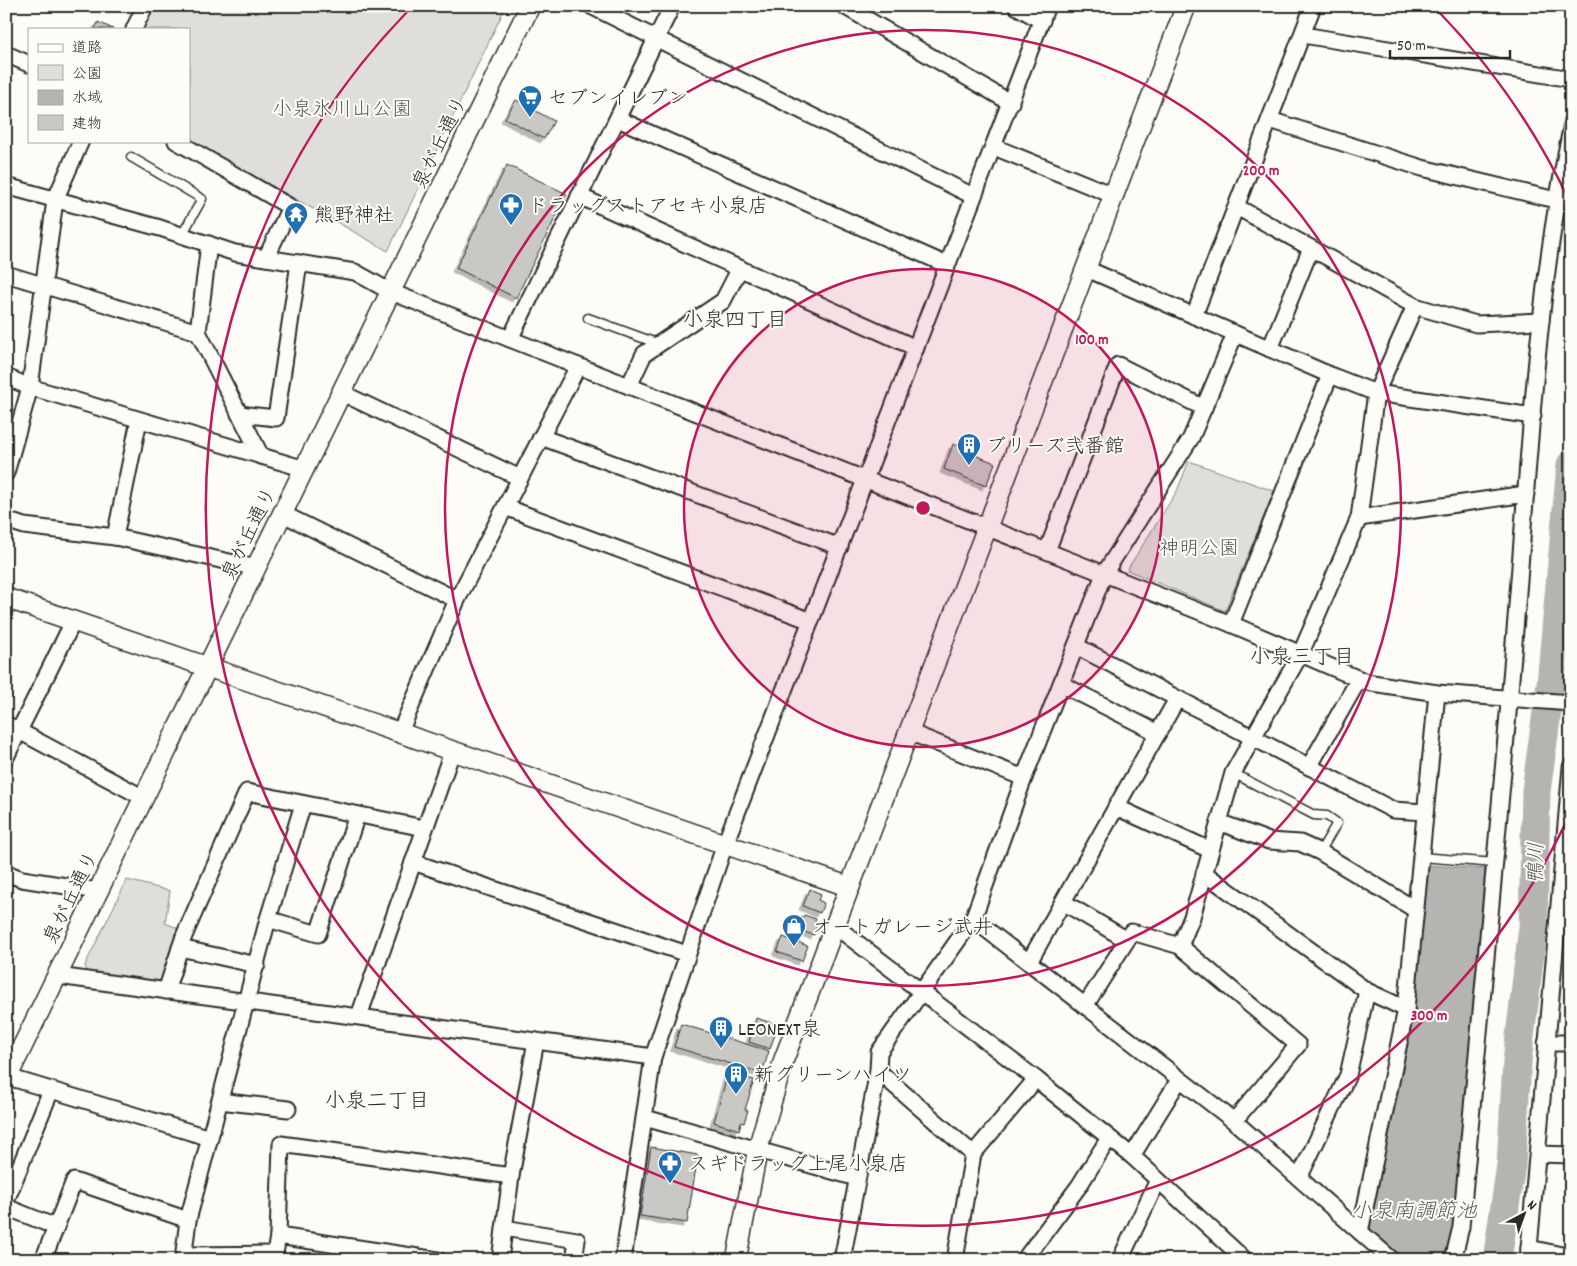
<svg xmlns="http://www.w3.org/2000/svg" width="1577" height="1266" font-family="Dekko,'Klee One',sans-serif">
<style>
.green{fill:#dfdeda;stroke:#858482}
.water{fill:#b5b4b1;stroke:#7e7d7b}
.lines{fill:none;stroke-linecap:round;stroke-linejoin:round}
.river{stroke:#b5b4b1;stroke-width:29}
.building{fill:#c9c8c4;stroke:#2b2b2b;filter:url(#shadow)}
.service-casing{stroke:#2b2b2b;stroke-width:11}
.minor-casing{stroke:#2b2b2b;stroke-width:19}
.tertiary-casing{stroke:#2b2b2b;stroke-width:22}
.service{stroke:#fdfcf7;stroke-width:8}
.minor{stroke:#fdfcf7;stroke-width:15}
.tertiary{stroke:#fdfcf7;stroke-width:19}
.ring{fill:none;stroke:#c2185b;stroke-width:2.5}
.labels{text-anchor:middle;stroke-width:4;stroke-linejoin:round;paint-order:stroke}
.poi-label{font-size:20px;fill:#2b2b2b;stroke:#fdfcf7;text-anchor:start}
.park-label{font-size:20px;fill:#585857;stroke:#fdfcf7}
.street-label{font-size:20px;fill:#2b2b2b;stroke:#fdfcf7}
.neighbourhood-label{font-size:21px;fill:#2b2b2b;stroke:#fdfcf7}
.water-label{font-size:21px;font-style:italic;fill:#5b5b5a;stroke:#fdfcf7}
.centre{fill:#c2185b;stroke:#fdfcf7;stroke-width:2.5}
.ring-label{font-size:15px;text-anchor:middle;font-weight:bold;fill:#c2185b;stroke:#fdfcf7;stroke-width:4;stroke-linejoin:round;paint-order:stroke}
</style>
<defs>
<filter id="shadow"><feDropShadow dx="-4" dy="4" stdDeviation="0" flood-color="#0004"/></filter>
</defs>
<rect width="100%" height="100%" fill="#fdfcf7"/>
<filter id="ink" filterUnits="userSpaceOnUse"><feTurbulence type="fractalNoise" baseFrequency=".02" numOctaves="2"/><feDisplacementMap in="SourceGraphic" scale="10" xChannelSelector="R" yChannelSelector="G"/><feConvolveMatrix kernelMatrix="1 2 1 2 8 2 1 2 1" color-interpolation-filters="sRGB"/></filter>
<g filter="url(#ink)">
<g class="green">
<polygon points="154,6 506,6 388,251 189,139 189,29 143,29"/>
<polygon points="1189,461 1274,491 1225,611 1127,570 1177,491"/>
<polygon points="127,880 170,891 165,923 180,929 164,980 159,982 87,973 85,965"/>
</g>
<polygon class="water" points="1428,865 1485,869 1454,1225 1446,1260 1403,1260 1371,1232 1369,1222 1413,1011"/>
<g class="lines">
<polyline class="river" points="1497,1260 1511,1165 1517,1062 1533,927 1536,791 1551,684 1571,465"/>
</g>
<g class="building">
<polygon points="98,22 113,29 95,29"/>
<polygon points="516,100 554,121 544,139 505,118"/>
<polygon points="507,165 567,194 516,298 456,268"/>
<polygon points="953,444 968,449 967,452 995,463 986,486 944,469"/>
<polygon points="810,889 821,894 818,900 824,903 820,913 803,906"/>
<polygon points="804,915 816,919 814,924 817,925 814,935 795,929 799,917 803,918"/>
<polygon points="783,937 808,946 802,961 777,952"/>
<polygon points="756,1018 778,1025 770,1049 749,1042"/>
<polygon points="681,1024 769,1051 763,1070 759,1069 758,1072 674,1047"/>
<polygon points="728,1073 754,1080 745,1110 748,1110 744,1123 741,1122 739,1130 714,1122"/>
<polygon points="651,1147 698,1155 687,1223 640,1216"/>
<polygon points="775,1255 803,1260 774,1260"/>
</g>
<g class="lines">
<g class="service-casing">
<g id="service">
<polyline points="131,157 202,199 182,235"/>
<polyline points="588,318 659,344"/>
<polyline points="1233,773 1314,815 1327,816 1337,823 1320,852"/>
<polyline points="1421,857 1495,863"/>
</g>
</g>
<g class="minor-casing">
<g id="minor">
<polyline points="591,6 973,196"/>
<polyline points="844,6 1011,103"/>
<polyline points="1016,6 1042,21"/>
<polyline points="134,29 145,6"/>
<polyline points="1303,35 1571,79"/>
<polyline points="6,54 29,64"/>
<polyline points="618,119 947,265"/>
<polyline points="1270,120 1422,168 1556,200"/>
<polyline points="176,141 290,207 266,258"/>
<polyline points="994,147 1115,196"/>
<polyline points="6,186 160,228 235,253 355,272 391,292 1231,624 1366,682 1437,693 1571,703"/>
<polyline points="579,196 916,348"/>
<polyline points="1237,207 1415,306 1476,324 1541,321"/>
<polyline points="209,244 198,332 261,456"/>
<polyline points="1087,269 1330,375 1376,393 1533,416"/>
<polyline points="6,274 198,332"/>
<polyline points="1194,316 1313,6"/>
<polyline points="510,339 672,6"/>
<polyline points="1270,349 1311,248"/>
<polyline points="6,377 30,387 305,469"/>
<polyline points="629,386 644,354 723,301 740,268"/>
<polyline points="342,393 520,478"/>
<polyline points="239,414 276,418 299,263"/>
<polyline points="541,437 840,547"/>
<polyline points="6,473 30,387 55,200 81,141"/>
<polyline points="505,507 811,621"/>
<polyline points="283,514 457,600"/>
<polyline points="1359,518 1526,494"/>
<polyline points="6,520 24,526 115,537 257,568"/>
<polyline points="115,537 139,420"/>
<polyline points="1047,551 1118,365 1204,408"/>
<polyline points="1231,624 1330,375"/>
<polyline points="1076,646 1393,810 1425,812"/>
<polyline points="1061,684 1158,733"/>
<polyline points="6,724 144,798"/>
<polyline points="400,732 457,600 578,366"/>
<polyline points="909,732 1024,778"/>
<polyline points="6,757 73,622"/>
<polyline points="1309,767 1359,679"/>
<polyline points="303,804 268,919 318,934 357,815"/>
<polyline points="1116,807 1210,850"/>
<polyline points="1219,822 1269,841 1300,843 1320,852 1416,910"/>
<polyline points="413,862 687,954"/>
<polyline points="6,873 22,879 98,891"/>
<polyline points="1204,873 1367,991 1406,1009"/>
<polyline points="1063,902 1127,940"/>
<polyline points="973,919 1234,1121 1392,1260"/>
<polyline points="835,926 1036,1079 1132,1156 1245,1260"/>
<polyline points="1180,946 1192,917 1233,773 1301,653 1359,518 1376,393 1415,306"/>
<polyline points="180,948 257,965"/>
<polyline points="1029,962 1177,699"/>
<polyline points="58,976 653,1057"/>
<polyline points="166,991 184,936 247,792 424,828"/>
<polyline points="1085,1006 1132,932 1180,946 1298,1045 1234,1121"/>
<polyline points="359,1016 452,752"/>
<polyline points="1546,1043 1571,1043"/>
<polyline points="878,1071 973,1154"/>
<polyline points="8,1077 210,1138"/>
<polyline points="220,1101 288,1109"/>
<polyline points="645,1118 857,1178"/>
<polyline points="1538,1154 1571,1155"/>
<polyline points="1132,1156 1179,1080"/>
<polyline points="1299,1178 1348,1075 1367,991"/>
<polyline points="6,1201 51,1090"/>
<polyline points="6,1207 56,1227"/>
<polyline points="504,1228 577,1240 574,1260"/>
<polyline points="1360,1232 1406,1009 1437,693"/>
<polyline points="278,1236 438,1260"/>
<polyline points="1529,1248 1571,1257"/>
<polyline points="184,1255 274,1254"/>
<polyline points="1027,1256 1079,1186 1109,1138"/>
<polyline points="43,1260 74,1181 188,1220"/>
<polyline points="183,1260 188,1220 268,919"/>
<polyline points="274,1260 278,1236 281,1144 511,1176"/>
<polyline points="500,1260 511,1176 536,1041"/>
<polyline points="623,1260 653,1057 725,844 1047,6"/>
<polyline points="842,1260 878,1071 879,1052 973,919 1024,778 1104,574 1191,438 1235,334"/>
<polyline points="955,1260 973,1154 1036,1079"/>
<polyline points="1120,1260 1157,1182"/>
<path d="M1453,1260L1461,1227C1479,1028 1499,830 1515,630C1529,463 1536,293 1571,129"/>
<polyline points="1528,1260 1571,767"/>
</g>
</g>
<g class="tertiary-casing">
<g id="tertiary">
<polyline points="6,598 850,887"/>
<polyline points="6,1080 530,6"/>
<polyline points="736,1260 758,1148 784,1059 1186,6"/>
</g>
</g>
<use href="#service" class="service"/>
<use href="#minor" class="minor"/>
<use href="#tertiary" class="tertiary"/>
</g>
</g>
<circle cx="923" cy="508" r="239" fill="#c2185b" fill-opacity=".12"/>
<g class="ring">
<circle cx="923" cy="508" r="239"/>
<circle cx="923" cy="508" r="478"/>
<path d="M1569 816A716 716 0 1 1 408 11M1438 11A716 716 0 0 1 1569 200"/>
</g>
<defs>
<g id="supermarket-pin" transform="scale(1.25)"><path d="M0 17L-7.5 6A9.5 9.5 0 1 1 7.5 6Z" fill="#1f6fb2" stroke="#fdfcf7"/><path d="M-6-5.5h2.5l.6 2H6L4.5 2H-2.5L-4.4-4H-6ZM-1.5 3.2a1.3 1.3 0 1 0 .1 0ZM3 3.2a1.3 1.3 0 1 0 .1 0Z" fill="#fff"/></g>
<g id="pharmacy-pin" transform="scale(1.25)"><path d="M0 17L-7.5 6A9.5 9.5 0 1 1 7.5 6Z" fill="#1f6fb2" stroke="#fdfcf7"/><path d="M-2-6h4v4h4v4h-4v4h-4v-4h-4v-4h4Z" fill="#fff"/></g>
<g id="temple-pin" transform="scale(1.25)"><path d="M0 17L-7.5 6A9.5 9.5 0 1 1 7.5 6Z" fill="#1f6fb2" stroke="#fdfcf7"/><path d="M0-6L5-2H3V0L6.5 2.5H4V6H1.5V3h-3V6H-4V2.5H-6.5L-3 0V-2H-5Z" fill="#fff"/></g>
<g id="building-pin" transform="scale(1.25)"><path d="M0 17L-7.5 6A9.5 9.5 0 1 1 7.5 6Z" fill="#1f6fb2" stroke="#fdfcf7"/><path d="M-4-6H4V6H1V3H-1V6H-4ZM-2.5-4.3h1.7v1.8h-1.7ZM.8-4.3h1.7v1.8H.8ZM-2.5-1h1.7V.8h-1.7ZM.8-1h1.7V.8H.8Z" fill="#fff"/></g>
<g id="shop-pin" transform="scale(1.25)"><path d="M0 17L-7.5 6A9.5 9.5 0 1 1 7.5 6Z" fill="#1f6fb2" stroke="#fdfcf7"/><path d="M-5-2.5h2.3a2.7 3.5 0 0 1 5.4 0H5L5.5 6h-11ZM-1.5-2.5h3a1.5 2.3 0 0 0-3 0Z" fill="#fff"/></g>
</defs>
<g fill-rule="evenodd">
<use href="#supermarket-pin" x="530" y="97"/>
<use href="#pharmacy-pin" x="511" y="205"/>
<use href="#temple-pin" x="296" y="214"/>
<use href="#building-pin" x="969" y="445"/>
<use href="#shop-pin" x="794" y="926"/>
<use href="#building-pin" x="721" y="1028"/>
<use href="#building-pin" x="736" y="1074"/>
<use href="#pharmacy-pin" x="670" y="1163"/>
</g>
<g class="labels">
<g class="poi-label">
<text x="548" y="104">セブンイレブン</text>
<text x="528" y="212">ドラッグストアセキ小泉店</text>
<text x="314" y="221">熊野神社</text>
<text x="986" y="452">ブリーズ弐番館</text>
<text x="812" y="933">オートガレージ武井</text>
<text x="738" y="1035">LEONEXT泉</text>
<text x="754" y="1081">新グリーンハイツ</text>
<text x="688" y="1170">スギドラッグ上尾小泉店</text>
</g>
<g class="park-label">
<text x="342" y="115">小泉氷川山公園</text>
<text x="1199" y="554">神明公園</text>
</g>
<g class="street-label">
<text transform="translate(439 142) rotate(-64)" y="7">泉が丘通り</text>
<text transform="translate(248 533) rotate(-64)" y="7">泉が丘通り</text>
<text transform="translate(70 897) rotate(-64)" y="7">泉が丘通り</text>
</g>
<g class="neighbourhood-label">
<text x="735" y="326">小泉四丁目</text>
<text x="1302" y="663">小泉三丁目</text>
<text x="377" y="1107">小泉二丁目</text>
</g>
<g class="water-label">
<text transform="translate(1535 863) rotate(-89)" y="7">鴨川</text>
<text x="1414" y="1217">小泉南調節池</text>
</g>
</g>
<circle cx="923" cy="508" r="8" class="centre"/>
<g class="ring-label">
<text x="1261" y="175">200 m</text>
<text x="1092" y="344">100 m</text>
<text x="1429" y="1020">300 m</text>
</g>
<rect width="1577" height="1266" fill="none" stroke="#fdfcf7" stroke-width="25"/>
<rect x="12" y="12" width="1552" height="1241" fill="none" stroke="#2b2b2b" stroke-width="2" filter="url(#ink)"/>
<rect x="28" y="28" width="162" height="115" fill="#fdfcf7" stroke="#a9a8a5"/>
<rect x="38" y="44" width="25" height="8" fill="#fdfcf7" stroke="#a9a8a5"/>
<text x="72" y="52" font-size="15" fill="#2b2b2b">道路</text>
<rect x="38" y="65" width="25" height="15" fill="#dfdeda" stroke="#a9a8a5"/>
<text x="72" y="78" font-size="15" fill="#2b2b2b">公園</text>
<rect x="38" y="90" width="25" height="15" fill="#b5b4b1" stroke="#a9a8a5"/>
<text x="72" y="102" font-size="15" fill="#2b2b2b">水域</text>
<rect x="38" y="115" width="25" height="15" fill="#c9c8c4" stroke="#a9a8a5"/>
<text x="72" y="128" font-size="15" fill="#2b2b2b">建物</text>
<g transform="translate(1524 1214) rotate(41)" stroke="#fdfcf7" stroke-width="4" paint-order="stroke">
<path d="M0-4L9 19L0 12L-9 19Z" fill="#2b2b2b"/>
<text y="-8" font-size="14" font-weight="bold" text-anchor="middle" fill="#2b2b2b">N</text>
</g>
<path d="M1390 50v8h120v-8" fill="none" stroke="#2b2b2b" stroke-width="2.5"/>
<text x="1397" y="50" font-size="15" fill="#2b2b2b" stroke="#fdfcf7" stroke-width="4" paint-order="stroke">50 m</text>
</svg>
